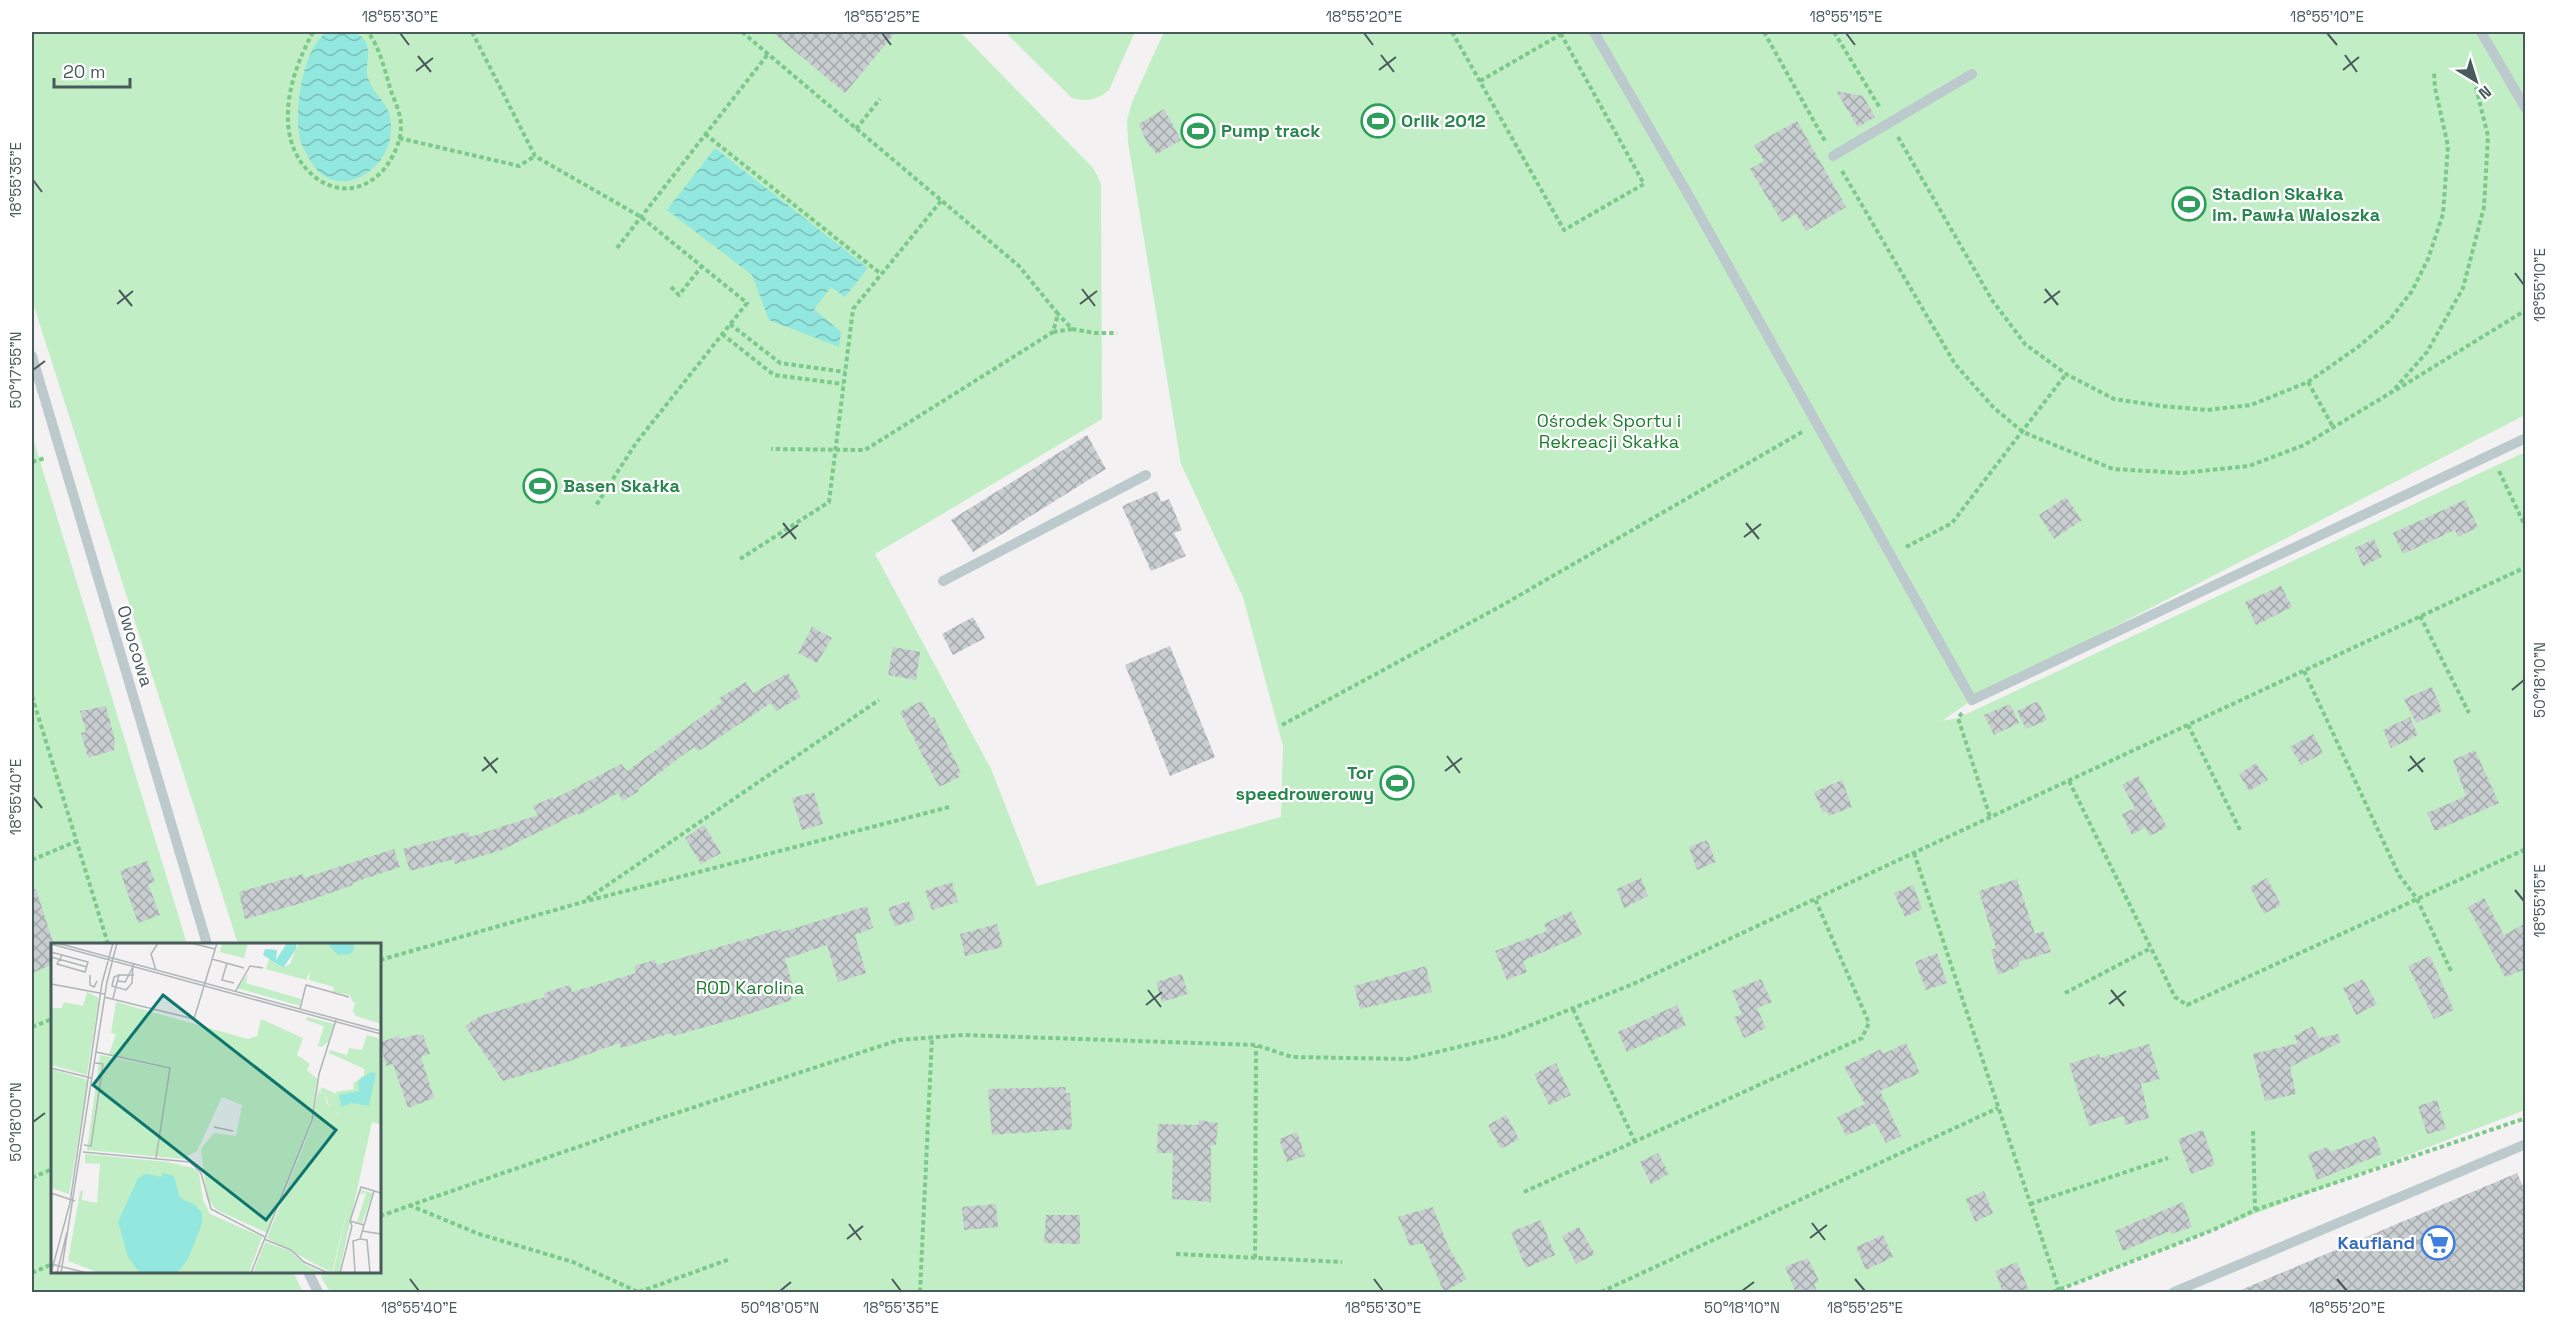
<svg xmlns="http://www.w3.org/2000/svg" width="2557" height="1324" font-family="'Space Grotesk',sans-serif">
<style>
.green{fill:#c2eec5}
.water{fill:url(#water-waves)}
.building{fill:url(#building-cross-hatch)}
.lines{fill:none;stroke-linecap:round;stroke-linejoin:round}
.path{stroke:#7cca8b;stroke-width:4;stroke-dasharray:4.5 3;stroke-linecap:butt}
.lane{stroke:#bdcacd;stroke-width:10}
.ticks{fill:none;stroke:#495a5d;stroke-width:2}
.labels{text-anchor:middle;stroke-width:4.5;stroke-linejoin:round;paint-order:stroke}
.leisure-label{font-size:18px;font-weight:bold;fill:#27864d;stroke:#fff;text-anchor:start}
.park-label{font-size:18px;fill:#1c7d2e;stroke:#fff}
.street-label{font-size:18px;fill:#495a5d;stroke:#fff}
.shop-label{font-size:18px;font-weight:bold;fill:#366cbe;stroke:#fff;text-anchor:end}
.inset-road{fill:none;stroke:#afb5b6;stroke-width:1.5}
.view{fill:#0f766e;fill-opacity:0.15;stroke:#0f766e;stroke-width:3}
.inset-edge{fill:none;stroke:#495a5d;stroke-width:3}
.neatline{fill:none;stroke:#495a5d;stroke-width:2}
.ticks-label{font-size:15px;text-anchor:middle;fill:#495a5d}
</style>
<defs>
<pattern id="water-waves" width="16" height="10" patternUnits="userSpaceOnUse" patternTransform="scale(1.5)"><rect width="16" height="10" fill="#92e8df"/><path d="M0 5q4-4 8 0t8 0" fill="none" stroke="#79bfb8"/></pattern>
<pattern id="building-cross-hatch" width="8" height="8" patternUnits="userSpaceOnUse" patternTransform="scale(1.5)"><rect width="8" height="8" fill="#c8cdd0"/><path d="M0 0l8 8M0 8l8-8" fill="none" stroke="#a4a9ac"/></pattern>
</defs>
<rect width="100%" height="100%" fill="#f3f1f2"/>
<g class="green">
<polygon points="32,32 960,32 1094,169 1101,184 1102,419 875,554 991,769 1037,886 1281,817 1283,746 1243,597 1181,464 1128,142 1127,120 1132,102 1164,32 2525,32 2525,415 1972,700 1942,721 1958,718 2525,452 2525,1110 2052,1292 330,1292 321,1277 322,1272 380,1272 380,944 238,944 32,300"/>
<path d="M1006,32H1135L1109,90C1097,100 1087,102 1072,98L1010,37Z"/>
<polygon points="32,435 187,944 52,944 52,1272 293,1272 303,1292 32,1292"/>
</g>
<g class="water">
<path d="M327,32C344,31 369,29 368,54C368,63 365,72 369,81C377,101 391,101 391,128C392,170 337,204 311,162C308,156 303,149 301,142C293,114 302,48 327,32Z"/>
<polygon points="715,148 868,268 845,297 831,287 814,309 841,332 839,347 769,320 752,275 667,210"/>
</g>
<g class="building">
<polygon points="772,32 896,32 845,93"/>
<polygon points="1836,91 1863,96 1875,117 1858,127"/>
<polygon points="1164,109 1181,140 1157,154 1147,143 1139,124"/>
<polygon points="1797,121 1846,207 1806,231 1796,214 1782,222 1750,169 1764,161 1754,145"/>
<polygon points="1087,435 1106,469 973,552 951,520"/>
<polygon points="1157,491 1161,502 1169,499 1182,530 1174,533 1186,556 1151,571 1122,506"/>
<polygon points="2066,497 2082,520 2054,539 2039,515"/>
<polygon points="2465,500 2478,527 2458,537 2455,530 2403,554 2393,533"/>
<polygon points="2374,539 2382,557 2363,566 2355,548"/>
<polygon points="2281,586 2292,607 2256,625 2245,602"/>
<polygon points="973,617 985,638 953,655 942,634"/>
<polygon points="812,627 832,638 817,663 798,653"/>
<polygon points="1170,646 1215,757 1170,776 1125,665"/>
<polygon points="893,647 920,652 916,680 888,675"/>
<polygon points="788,673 801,697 776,711 771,703 699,751 694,747 638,789 639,791 623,801 618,793 579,815 578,813 502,850 455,864 454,859 410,871 403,849 463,833 468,832 470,837 538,815 533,806 553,797 554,799 621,764 627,771 722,702 719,698 746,682 753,693"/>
<polygon points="2432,687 2442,711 2416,723 2404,699"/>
<polygon points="922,701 931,718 934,717 961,773 958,774 960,777 939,787 900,712"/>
<polygon points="2038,701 2047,720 2026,729 2017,711"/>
<polygon points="2010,704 2019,723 1994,735 1984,715"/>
<polygon points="106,706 115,741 114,750 88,758 81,733 86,732 80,711"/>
<polygon points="2410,717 2418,735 2391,748 2383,730"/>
<polygon points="2313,734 2323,753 2301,765 2290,747"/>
<polygon points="2475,750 2499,803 2435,831 2427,813 2466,796 2453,760"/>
<polygon points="2256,763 2268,780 2249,791 2239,774"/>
<polygon points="2138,776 2167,827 2150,836 2145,827 2132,835 2122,814 2135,808 2122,785"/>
<polygon points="1842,780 1852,807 1829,816 1827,811 1823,813 1814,792"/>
<polygon points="814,792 823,824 802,830 792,798"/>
<polygon points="704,825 721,853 701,864 685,838"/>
<polygon points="1707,840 1716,862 1697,870 1689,847"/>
<polygon points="394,849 400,867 352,883 353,885 302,903 245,919 239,892 303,874 304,878"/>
<polygon points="147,861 155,882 148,884 160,915 138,923 120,871"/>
<polygon points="1641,878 1648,896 1624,908 1617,889"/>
<polygon points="2267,878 2281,905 2264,914 2250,887"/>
<polygon points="2017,879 2035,934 2043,931 2051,952 2018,962 2020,966 1998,975 1991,950 1996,948 1979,891"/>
<polygon points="952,882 958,902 932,910 925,891"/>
<polygon points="1913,885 1922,909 1905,917 1894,893"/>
<polygon points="36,889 54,945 52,965 32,973 32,890"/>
<polygon points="2484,898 2504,935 2526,923 2526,969 2505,977 2468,907"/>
<polygon points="909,901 915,920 895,926 888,908"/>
<polygon points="867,906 873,928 855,935 866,973 838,982 827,945 785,959 794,989 789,991 792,1000 730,1020 673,1036 672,1033 621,1048 619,1043 567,1062 503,1081 465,1026 480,1016 545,997 544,993 570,985 572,992 636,973 634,966 655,960 657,965 781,929 782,932"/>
<polygon points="1571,911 1582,935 1523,961 1527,972 1507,980 1495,951 1547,931 1544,924"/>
<polygon points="997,924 1003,947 965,956 960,934"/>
<polygon points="1937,953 1947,983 1926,990 1915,962"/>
<polygon points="2430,956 2454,1010 2434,1019 2408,966"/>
<polygon points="1426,966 1432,992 1360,1009 1354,986"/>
<polygon points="1182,974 1188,994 1162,1002 1156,982"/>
<polygon points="1761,979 1772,1002 1742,1014 1732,991"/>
<polygon points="2363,979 2377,1004 2356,1015 2343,988"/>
<polygon points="1677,1005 1686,1025 1627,1052 1618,1032"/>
<polygon points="1757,1008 1766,1028 1744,1038 1734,1017"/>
<polygon points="2313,1026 2319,1038 2338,1034 2341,1042 2290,1067 2296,1094 2265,1101 2253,1054 2298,1043 2294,1036"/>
<polygon points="415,1035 423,1035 430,1054 421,1057 434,1098 408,1108 393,1064 386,1066 380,1042 399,1036 400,1039"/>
<polygon points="1906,1043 1920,1073 1880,1091 1901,1136 1886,1143 1875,1123 1846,1136 1837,1117 1865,1104 1844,1067 1881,1049 1883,1054"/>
<polygon points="2149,1044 2160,1079 2141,1084 2149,1118 2125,1125 2124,1116 2089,1126 2069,1064 2099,1054 2100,1058"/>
<polygon points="1556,1063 1571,1095 1549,1105 1534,1074"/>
<polygon points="1066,1087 1065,1093 1070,1093 1072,1129 992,1135 988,1089"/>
<polygon points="2437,1100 2446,1129 2427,1134 2418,1106"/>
<polygon points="1506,1115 1519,1139 1501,1149 1488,1125"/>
<polygon points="1199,1120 1218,1123 1216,1145 1211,1145 1211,1202 1172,1199 1173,1153 1157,1153 1158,1124 1198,1125"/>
<polygon points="2203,1130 2215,1165 2191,1174 2178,1139"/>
<polygon points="1297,1132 1305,1156 1287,1162 1279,1139"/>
<polygon points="2375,1136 2382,1154 2317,1180 2308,1154 2328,1147 2330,1152"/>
<polygon points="1658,1153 1669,1174 1651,1184 1640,1162"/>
<polygon points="2517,1173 2526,1193 2526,1293 2234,1293"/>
<polygon points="1984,1191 1993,1213 1975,1222 1966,1199"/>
<polygon points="2183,1202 2192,1227 2171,1234 2170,1231 2123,1251 2115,1231"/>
<polygon points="996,1204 998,1227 964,1230 962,1207"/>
<polygon points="1433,1207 1449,1248 1467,1279 1444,1292 1423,1243 1410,1246 1398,1217"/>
<polygon points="1046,1215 1080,1215 1080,1244 1044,1243"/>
<polygon points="1541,1220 1555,1255 1526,1268 1511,1232"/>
<polygon points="1579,1227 1595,1254 1576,1264 1562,1236"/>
<polygon points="1883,1235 1893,1257 1866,1270 1856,1247"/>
<polygon points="1808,1258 1819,1281 1814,1284 1818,1293 1796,1293 1785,1267"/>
<polygon points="2017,1262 2030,1293 2003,1293 1995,1271"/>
</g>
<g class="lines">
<g class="path">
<path d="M313,32C297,62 284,96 289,132C297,180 349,211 385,168C394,156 401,141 401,126C401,114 395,102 391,91C385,71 380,48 368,32"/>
<polyline points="472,32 535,156 641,217 747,303 636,443 595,507"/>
<polyline points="742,32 1019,266 1058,314 1053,332 865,450 771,449"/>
<polyline points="1452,32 1564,230 1644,184 1561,34"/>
<polyline points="1764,32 1825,141"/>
<polyline points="1834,32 1880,108"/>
<polyline points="1480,81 1565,32"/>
<polyline points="856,129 880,99"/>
<polyline points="705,134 881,274"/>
<polyline points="1898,137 1992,300 2025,344 2066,374 2114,399 2161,406 2207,410 2251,405 2308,382 2358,347 2389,321 2412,291 2428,259 2443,214 2448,146 2435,88 2434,72"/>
<polyline points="399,138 519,166 535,156"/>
<polyline points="1842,171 1955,364 1994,408 2023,432 2113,469 2182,473 2249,466 2304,445 2392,392 2427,352 2463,288 2484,207 2488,136 2471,68"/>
<polyline points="617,248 768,54"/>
<polyline points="671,287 679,295 702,266"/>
<polyline points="730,324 780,363 845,372"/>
<polyline points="1072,329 1095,333 1117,333"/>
<polyline points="1053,332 1072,329 1058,314"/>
<polyline points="722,334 774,375 843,384"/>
<polyline points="2308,382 2333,427"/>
<polyline points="2396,390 2526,310"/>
<polyline points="32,462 45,458"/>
<polyline points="2499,471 2526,528"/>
<polyline points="1906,547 1952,523 2066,374"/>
<polyline points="740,559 829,502 853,309 941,201"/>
<polyline points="2420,616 2469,713"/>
<polyline points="2304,671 2399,875 2417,899 2452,973"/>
<polyline points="32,696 108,944"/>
<polyline points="1962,713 1958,718 1990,817"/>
<polyline points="1282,725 1501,606 1802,432"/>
<polyline points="2188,725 2241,832"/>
<polyline points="2069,781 2175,997 2187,1005 2526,849"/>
<polyline points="1914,853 2059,1290"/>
<polyline points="32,860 77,841"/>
<polyline points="587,899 879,700"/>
<polyline points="380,960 583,902 949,807"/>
<polyline points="2065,993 2151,948"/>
<polyline points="1573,1009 1635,1142"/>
<polyline points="32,1027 52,1019"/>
<polyline points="32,1178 52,1169"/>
<polyline points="1524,1192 1862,1038 1869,1023 1815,899"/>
<polyline points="2030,1204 2168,1158"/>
<polyline points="409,1205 479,1234 573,1262 638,1292"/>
<polyline points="2255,1210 2526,1118"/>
<polyline points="380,1216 655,1120 899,1040 963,1035 1256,1045 1292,1057 1408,1059 1504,1036 1633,984 2526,567"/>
<polyline points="1176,1254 1342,1262"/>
<polyline points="1255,1258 1256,1046"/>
<polyline points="32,1273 52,1264"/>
<polyline points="639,1292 730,1259"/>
<polyline points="920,1292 932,1037"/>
<polyline points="1601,1292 1998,1108"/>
<polyline points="2053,1292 2213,1230 2255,1210 2253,1129"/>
</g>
<g class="lane">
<polyline points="1594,32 1689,196 1972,700 2526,438"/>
<polyline points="2481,32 2526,109"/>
<polyline points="1833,156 1972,74"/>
<polyline points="32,356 207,944"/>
<polyline points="943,581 1146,475"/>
<polyline points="308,1272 318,1292"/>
<polyline points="2174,1292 2526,1144"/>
</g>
</g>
<path class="ticks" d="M400,33L409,45M882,33L891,45M1364,33L1373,45M1846,33L1855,45M2327,33L2337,45M1381,55L1394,72M2345,55L2357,72M418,56L431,72M1379,70L1396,57M2343,70L2359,57M416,71L433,58M33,180L42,192M2515,273L2524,285M1082,289L1095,306M2045,289L2058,305M119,290L132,306M2044,303L2060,291M117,304L133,291M1080,304L1097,291M33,370L45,361M783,523L796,539M1746,523L1759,539M1744,537L1761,524M781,538L798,525M2512,690L2524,680M1447,756L1460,773M2410,756L2423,772M484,757L497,773M482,771L498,758M1445,771L1462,758M2408,771L2425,758M33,797L42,808M2515,890L2524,901M1148,990L1161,1007M2111,990L2124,1006M2109,1004L2126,991M1146,1005L1162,992M33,1122L45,1113M1812,1223L1825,1240M849,1224L861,1240M1810,1238L1827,1225M847,1239L863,1226M410,1279L419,1291M892,1279L901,1291M1374,1279L1383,1291M1855,1279L1865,1291M2337,1279L2347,1291M780,1291L791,1282M1742,1291L1754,1282"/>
<defs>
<g id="stadium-ring" transform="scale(1.725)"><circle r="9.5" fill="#fff" stroke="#2e9e5b" stroke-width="1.5"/><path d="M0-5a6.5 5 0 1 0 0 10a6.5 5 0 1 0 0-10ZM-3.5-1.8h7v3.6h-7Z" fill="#2e9e5b"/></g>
<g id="supermarket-ring" transform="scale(1.725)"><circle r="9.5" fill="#fff" stroke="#3f7fe0" stroke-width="1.5"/><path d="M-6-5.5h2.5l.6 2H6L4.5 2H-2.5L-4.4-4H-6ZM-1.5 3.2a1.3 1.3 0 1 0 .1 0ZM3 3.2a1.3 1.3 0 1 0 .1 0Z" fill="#3f7fe0"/></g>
</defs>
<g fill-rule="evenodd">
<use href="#stadium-ring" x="1378" y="121"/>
<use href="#stadium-ring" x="1198" y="131"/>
<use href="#stadium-ring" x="2189" y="204"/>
<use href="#stadium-ring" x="540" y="486"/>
<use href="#stadium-ring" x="1397" y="783"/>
<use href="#supermarket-ring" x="2438" y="1243"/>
</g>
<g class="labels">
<g class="leisure-label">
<text x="1401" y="127">Orlik 2012</text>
<text x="1221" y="137">Pump track</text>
<text x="2212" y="200">Stadion Skałka<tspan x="2212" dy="21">im. Pawła Waloszka</tspan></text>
<text x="563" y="492">Basen Skałka</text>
<text x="1374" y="779" text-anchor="end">Tor<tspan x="1374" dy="21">speedrowerowy</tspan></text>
</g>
<g class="park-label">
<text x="1609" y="427">Ośrodek Sportu i<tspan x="1609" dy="21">Rekreacji Skałka</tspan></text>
<text x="750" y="994">ROD Karolina</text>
</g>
<g class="street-label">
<text transform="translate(135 646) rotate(73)" y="6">Owocowa</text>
</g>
<g class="shop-label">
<text x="2415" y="1249">Kaufland</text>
</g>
</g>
<g transform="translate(51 943)">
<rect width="330" height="330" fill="#f3f1f2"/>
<path d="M171,0H197L193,15L169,9ZM247,0H330V69L301,58L299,52L282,49L283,44L258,37L260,27L255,37L215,26L218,16L231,25L239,21ZM36,49L48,55L36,132L0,122V65H11L13,59L32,63ZM65,59L197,96L206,93L210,76L252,95L246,112L259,121L256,127L266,136L261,174L216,290L166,267L156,256L150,206L163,190L185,193L191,162L171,154L146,208L132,216L36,207L49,112L115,125L58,111L65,91L60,90ZM256,74L283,81L277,99L271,104L267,103L273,83L255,77ZM316,92L330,96V182L321,179L288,330H282L299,254L281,330L216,295L260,184L268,145L269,152L273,150L276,161L288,172L285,149L303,146L302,141L313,132ZM34,211L117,219L142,225L148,230L152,257L159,271L211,294L198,330H48L17,318L29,249L32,247L31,257L46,260L49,221L34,220ZM310,247L322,250L311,280L306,279L315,250L309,251ZM214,299L239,308L255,322L273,330H202Z" fill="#c2eec5"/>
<path d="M197,31L195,40L250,56L249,63L186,45ZM304,59L330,69V81L305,73L302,68ZM316,92L330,107V113L316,127L278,110L279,107L296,112L298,105L311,107ZM0,126L37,137L18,251L0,245ZM270,144L288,152L289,163H295L293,170L282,171L273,150L269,152Z" fill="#c2eec5"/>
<path d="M236,0L245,1V6L232,25L212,12L214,6L226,7L225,17ZM276,0H303V7L299,11L287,12ZM320,129L325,130L318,163L300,160L290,164L288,152L308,148L307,138ZM112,230L123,233L129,255L144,262L151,270V281L137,316L126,330H89L77,314L67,279L87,235L95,231L110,234Z" fill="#92e8df"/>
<path class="inset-road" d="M6,0L330,88M140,0L164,6M0,1L330,91M0,9L37,19L34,29L6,21L11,12M0,14L36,24M161,16L193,25M176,20L171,37L183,40M105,27L100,11L107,0M39,32V42L43,44L46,38M68,32L63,34L61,43L75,47L81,40L82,20M67,38L74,39L82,24M0,41L54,51M184,49L199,23L212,25M53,54L143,76L166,0M62,55L68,32H83M249,66L255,42L298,54M45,109L119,125L105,215M0,125L40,135M163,184L182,188M33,202L40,203L52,121L44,120M32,209L139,219L150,230L160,266L214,294M0,250L24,258M313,282L299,278L310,244L330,250M311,288L330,291M213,296L240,307L253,319L277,330M309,296L316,297L319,330M0,321L36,330M0,330L19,260L51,40L62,0M6,330L16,289M10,330L56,39L66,0M200,330L261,177L268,131L285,77M289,330L301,283L299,278M304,330L302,298L309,296L323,248"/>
<path class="view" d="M112,52L285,187L215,277L42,142Z"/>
<rect width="330" height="330" class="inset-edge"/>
</g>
<rect width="2557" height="1324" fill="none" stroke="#ffffff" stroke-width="66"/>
<g transform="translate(2476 81) rotate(142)" stroke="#ffffff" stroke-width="4.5" paint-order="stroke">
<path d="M0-4.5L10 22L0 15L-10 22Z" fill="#495a5d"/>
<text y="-9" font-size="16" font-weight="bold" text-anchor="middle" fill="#495a5d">N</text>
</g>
<path d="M54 78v9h76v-9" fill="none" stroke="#495a5d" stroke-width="3"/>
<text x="63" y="78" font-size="18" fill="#495a5d" stroke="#ffffff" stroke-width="4.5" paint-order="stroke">20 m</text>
<rect x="33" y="33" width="2491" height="1258" class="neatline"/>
<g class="ticks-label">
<text x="400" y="22">18°55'30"E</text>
<text x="882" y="22">18°55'25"E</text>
<text x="1364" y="22">18°55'20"E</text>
<text x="1846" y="22">18°55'15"E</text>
<text x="2327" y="22">18°55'10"E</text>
<text transform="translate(16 180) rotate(-90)" y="5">18°55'35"E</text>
<text transform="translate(2540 285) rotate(-90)" y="5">18°55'10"E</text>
<text transform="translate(16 370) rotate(-90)" y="5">50°17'55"N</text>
<text transform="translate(2540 680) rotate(-90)" y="5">50°18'10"N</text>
<text transform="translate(16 797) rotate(-90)" y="5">18°55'40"E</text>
<text transform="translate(2540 901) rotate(-90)" y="5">18°55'15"E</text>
<text transform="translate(16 1122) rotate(-90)" y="5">50°18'00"N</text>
<text x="419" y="1313">18°55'40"E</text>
<text x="780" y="1313">50°18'05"N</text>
<text x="901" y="1313">18°55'35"E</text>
<text x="1383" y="1313">18°55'30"E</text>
<text x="1742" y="1313">50°18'10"N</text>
<text x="1865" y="1313">18°55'25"E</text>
<text x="2347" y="1313">18°55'20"E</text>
</g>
</svg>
